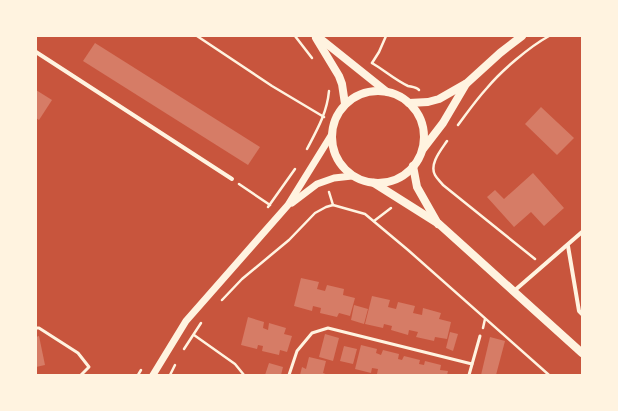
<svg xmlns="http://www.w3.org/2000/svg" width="618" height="411" font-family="'Open Sans',sans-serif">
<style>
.building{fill:#d67c66}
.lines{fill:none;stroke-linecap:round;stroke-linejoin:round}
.path{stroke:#fff3e0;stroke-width:2.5}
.service{stroke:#fff3e0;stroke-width:3}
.minor{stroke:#fff3e0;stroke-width:4}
.tertiary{stroke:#fff3e0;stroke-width:7}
.secondary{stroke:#fff3e0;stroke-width:8}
</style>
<rect width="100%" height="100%" fill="#c8553d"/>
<g class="building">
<polygon points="95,43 260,147 248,165 83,61"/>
<polygon points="36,90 52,100 39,120 36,118"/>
<polygon points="541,107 574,138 557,155 525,124"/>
<polygon points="533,173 564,208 544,226 531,212 514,227 487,197 495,190 504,199"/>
<polygon points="301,278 319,282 317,289 325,291 327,285 344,289 343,295 355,298 350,316 339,313 337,317 320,313 321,308 313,306 312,311 294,306"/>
<polygon points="372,296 390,300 388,307 396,309 398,302 415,306 413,313 422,315 423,308 441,313 439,319 451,322 447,339 435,337 434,341 416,337 418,332 409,330 408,335 391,330 392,326 384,324 383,328 365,324"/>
<polygon points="354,305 368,309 364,324 351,320"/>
<polygon points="248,317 264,322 263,328 268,330 269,323 286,328 284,334 292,336 287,352 280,350 279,355 262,351 263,346 258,345 257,349 241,345"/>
<polygon points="450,332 458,334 453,351 446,348"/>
<polygon points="325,334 339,338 333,361 319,357"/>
<polygon points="39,336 45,365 36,367 36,337"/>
<polygon points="490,337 505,341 496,375 481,375"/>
<polygon points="361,345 377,349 376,353 381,355 383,350 399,354 398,359 402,360 404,356 420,360 419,364 424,365 425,361 441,365 440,370 448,371 447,375 400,375 394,374 394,375 380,375 377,374 378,369 372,368 371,373 355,369"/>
<polygon points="344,346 357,349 353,364 340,361"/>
<polygon points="309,357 326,361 323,373 328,375 300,375 302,367 306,369"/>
<polygon points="269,363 283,367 281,375 265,375"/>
</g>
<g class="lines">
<g class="path">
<polyline points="197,36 272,86 324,117"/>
<polyline points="295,36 312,58"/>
<path d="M372,63C384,70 395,80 408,86C412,87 416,87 419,90"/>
<polyline points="372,63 379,52 386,36"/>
<path d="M458,125C467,113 476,100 487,88C501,71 529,47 549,36"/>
<path d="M447,141C441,150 429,164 435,175C437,179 441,182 443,185L535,259"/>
<path d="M307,149C317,130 327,113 329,91"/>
<polyline points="239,184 270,205"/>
<polyline points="329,192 333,205"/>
<polyline points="268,207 295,169"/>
<polyline points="374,221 391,208"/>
<polyline points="222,300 242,279 289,240 315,213 326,207 333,205 365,214 408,250 549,375"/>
<polyline points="483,328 485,319"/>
<polyline points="194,335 235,364 244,375"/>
<polyline points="184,349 201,323"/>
<polyline points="138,375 141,370"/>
<polyline points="170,375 175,365"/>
</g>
<g class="service">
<polyline points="36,328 39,328 78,353 89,367 81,375"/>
<polyline points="289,375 297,351 312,333 328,328 472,364"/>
<polyline points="469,375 480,336"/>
</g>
<g class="minor">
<polyline points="36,52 232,179"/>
<polyline points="568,246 579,311 582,314"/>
<polyline points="514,291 582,232"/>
</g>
<g class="tertiary">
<polyline points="292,203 317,184 334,178 352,176"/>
<polyline points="153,375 186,321 288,205 332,134"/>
</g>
<g class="secondary">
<polyline points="317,36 387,92"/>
<polyline points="316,38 339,76 342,84 345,104"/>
<circle cx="378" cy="137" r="46"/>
<polyline points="409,103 428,102 439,99 467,83 500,53 522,36"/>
<polyline points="423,149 443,123 466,84"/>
<polyline points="413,166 417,187 438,224"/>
<polyline points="374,183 439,224 582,353"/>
</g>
</g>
<rect width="618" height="411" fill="none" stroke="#fff3e0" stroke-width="74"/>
</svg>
